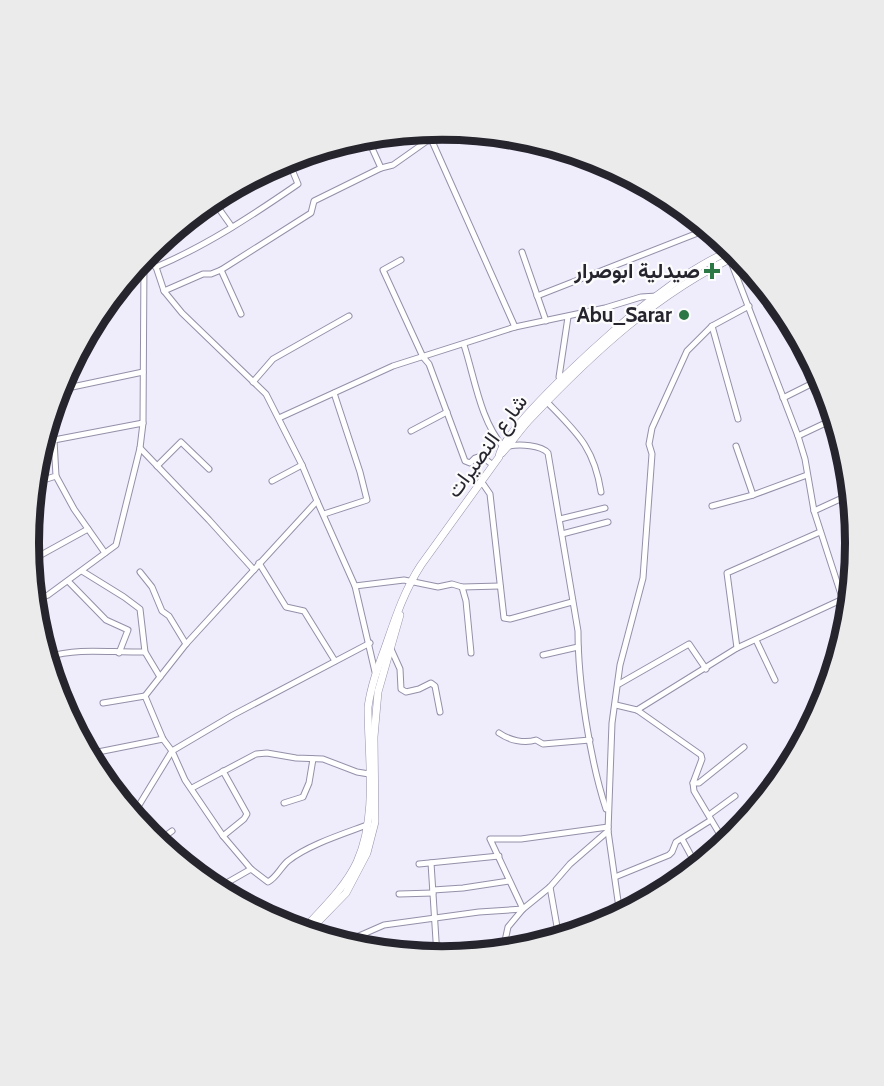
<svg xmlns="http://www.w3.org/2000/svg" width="884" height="1086" font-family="Cabin,Vazirmatn,sans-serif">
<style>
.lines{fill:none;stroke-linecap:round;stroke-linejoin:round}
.minor-casing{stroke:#9390a8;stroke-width:7}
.major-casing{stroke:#9390a8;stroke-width:8}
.minor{stroke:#fff;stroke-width:5}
.major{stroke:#fff;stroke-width:7}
.poi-dot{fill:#2b7746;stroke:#fcfcfc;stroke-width:2}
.labels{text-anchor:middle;stroke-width:4.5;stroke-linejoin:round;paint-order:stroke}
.poi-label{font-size:21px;font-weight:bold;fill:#26252e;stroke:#fcfcfc;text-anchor:end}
.street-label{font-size:21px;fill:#26252e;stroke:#fcfcfc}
.rim{fill:none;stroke:#26252e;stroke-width:8}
</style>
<rect width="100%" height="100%" fill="#efedfc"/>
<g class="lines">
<g class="minor-casing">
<g id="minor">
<polyline points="381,168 393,165 427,141 432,141 515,327"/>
<polyline points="212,199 232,227"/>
<polyline points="723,241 798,436 805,459 814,511 848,616"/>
<polyline points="522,252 546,321"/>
<path d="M143,259L156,267C206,246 253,215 298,184L288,160L290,159"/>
<polyline points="401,260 383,270 423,357 429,364 465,461 470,463 475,458 481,456 493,465"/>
<polyline points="221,270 241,314"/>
<polyline points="164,291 203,274 211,274 221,270 311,213 314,201 381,168 367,137"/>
<polyline points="537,296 708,229"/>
<polyline points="712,326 738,419"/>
<path d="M464,345C475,379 480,420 504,448"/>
<polyline points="562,381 559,377 568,317"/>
<polyline points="253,382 273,359 349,316"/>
<polyline points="58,390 143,372"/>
<polyline points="783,398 821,379"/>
<path d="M547,402C577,433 594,447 601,492"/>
<polyline points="279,418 393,366 515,327 605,308 641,297 657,296"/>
<polyline points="411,431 447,412"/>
<polyline points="798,436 834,419"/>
<path d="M509,446C520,444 541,445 548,453L578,631C578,683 590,760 606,809"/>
<polyline points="736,446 753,495"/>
<polyline points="140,448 209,520 254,570"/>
<polyline points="157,466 181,442 209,469"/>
<polyline points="56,476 74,509 105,553"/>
<polyline points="272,481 302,465"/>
<polyline points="481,481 490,494 504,618 510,619 572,602"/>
<polyline points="34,483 56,476 54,440 143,423"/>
<polyline points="317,501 355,586 375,672"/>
<polyline points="712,506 753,495 807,475"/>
<polyline points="814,511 851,494"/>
<polyline points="324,514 367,500 360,472 334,393"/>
<polyline points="560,519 605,508"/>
<polyline points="562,534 608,522"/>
<polyline points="30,561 88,529"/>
<polyline points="259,563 286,607 304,611 335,661"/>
<polyline points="82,571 124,597 140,609 145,652 160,677"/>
<polyline points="140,572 152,587 162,611 169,616 186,644"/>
<polyline points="68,581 106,620 128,630 119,653"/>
<polyline points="355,586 404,580 438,587 452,584 462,587 466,601 471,653"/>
<polyline points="462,587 500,586"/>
<polyline points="34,601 48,595 116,545 140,448 143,423 144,260 141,261"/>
<polyline points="756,640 775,680"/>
<polyline points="737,648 727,573 820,532"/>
<polyline points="391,649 400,669 401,689 406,692 419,689 431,683 435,686 440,712"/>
<polyline points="543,655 578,647"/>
<path d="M47,657C81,647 110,653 145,652"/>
<polyline points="619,684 689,644 706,669"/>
<polyline points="103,703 145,696"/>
<polyline points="616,705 637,710 701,755 702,759 693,783 694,791 725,843"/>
<polyline points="637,710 737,648 843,599"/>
<path d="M499,733C509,740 524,744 536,740L543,744L590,740"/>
<polyline points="88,754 163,739"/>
<polyline points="223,771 247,814 244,819 223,836"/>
<polyline points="693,783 699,783 744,747"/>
<polyline points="192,788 256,754 267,753 296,758 323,759 357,772 369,774"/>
<polyline points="284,803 303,797 309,783 313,759"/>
<polyline points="133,815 172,751 163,739 145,696 186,644 317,501 302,465 266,394 182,313 164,291 156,267"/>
<polyline points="709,815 735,796"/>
<polyline points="682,839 695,863"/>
<polyline points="157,842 172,831"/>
<polyline points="431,863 437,956"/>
<polyline points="419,864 499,856"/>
<polyline points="251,869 223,836 185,780 172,751 233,715 370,643"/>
<polyline points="615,877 669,855 672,852 676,842 711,820"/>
<polyline points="550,887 559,938"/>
<path d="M216,889L251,869L268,882C277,877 280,868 288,861C308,845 343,834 367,825"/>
<polyline points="433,890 463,888 509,881"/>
<polyline points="399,894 433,893"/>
<polyline points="652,897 703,858 708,857"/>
<polyline points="620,915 608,831 612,723 620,665 643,578 652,454 649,444 652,428 687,351 712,326 749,306"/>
<polyline points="343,943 384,925 479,912 523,909 490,839 521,839 608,827"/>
<polyline points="503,950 508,927 523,909 550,887 570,864 608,831"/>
<polyline points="407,953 504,944"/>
</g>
</g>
<g class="major-casing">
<g id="major">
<path d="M502,453C513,441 521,428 532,417C592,354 658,292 738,255"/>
<path d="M302,931C321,910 345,888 357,862C378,815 368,757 368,707C371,686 378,667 385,648C395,619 404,591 421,565L499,457C502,428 623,320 651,300C673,283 708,259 733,250"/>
<polyline points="308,932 346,893 367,853 375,822 374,737 378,692 400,615"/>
</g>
</g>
<use href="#minor" class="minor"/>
<use href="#major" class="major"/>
</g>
<g class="poi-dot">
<path d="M709 262h6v6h6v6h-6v6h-6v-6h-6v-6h6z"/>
<circle cx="684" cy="315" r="6"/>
</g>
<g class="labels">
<g class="poi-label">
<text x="700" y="278">صيدلية ابوصرار</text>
<text x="672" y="322">Abu_Sarar</text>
</g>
<g class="street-label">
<text transform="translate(487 446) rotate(-54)" y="7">شارع النصيرات</text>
</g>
</g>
<path d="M0 0H884V1086H0ZM39 543a403 403 0 1 1 806 0a403 403 0 1 1-806 0Z" fill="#ebebec" fill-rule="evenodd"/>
<path class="rim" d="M39 543a403 403 0 1 1 806 0a403 403 0 1 1-806 0Z"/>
</svg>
